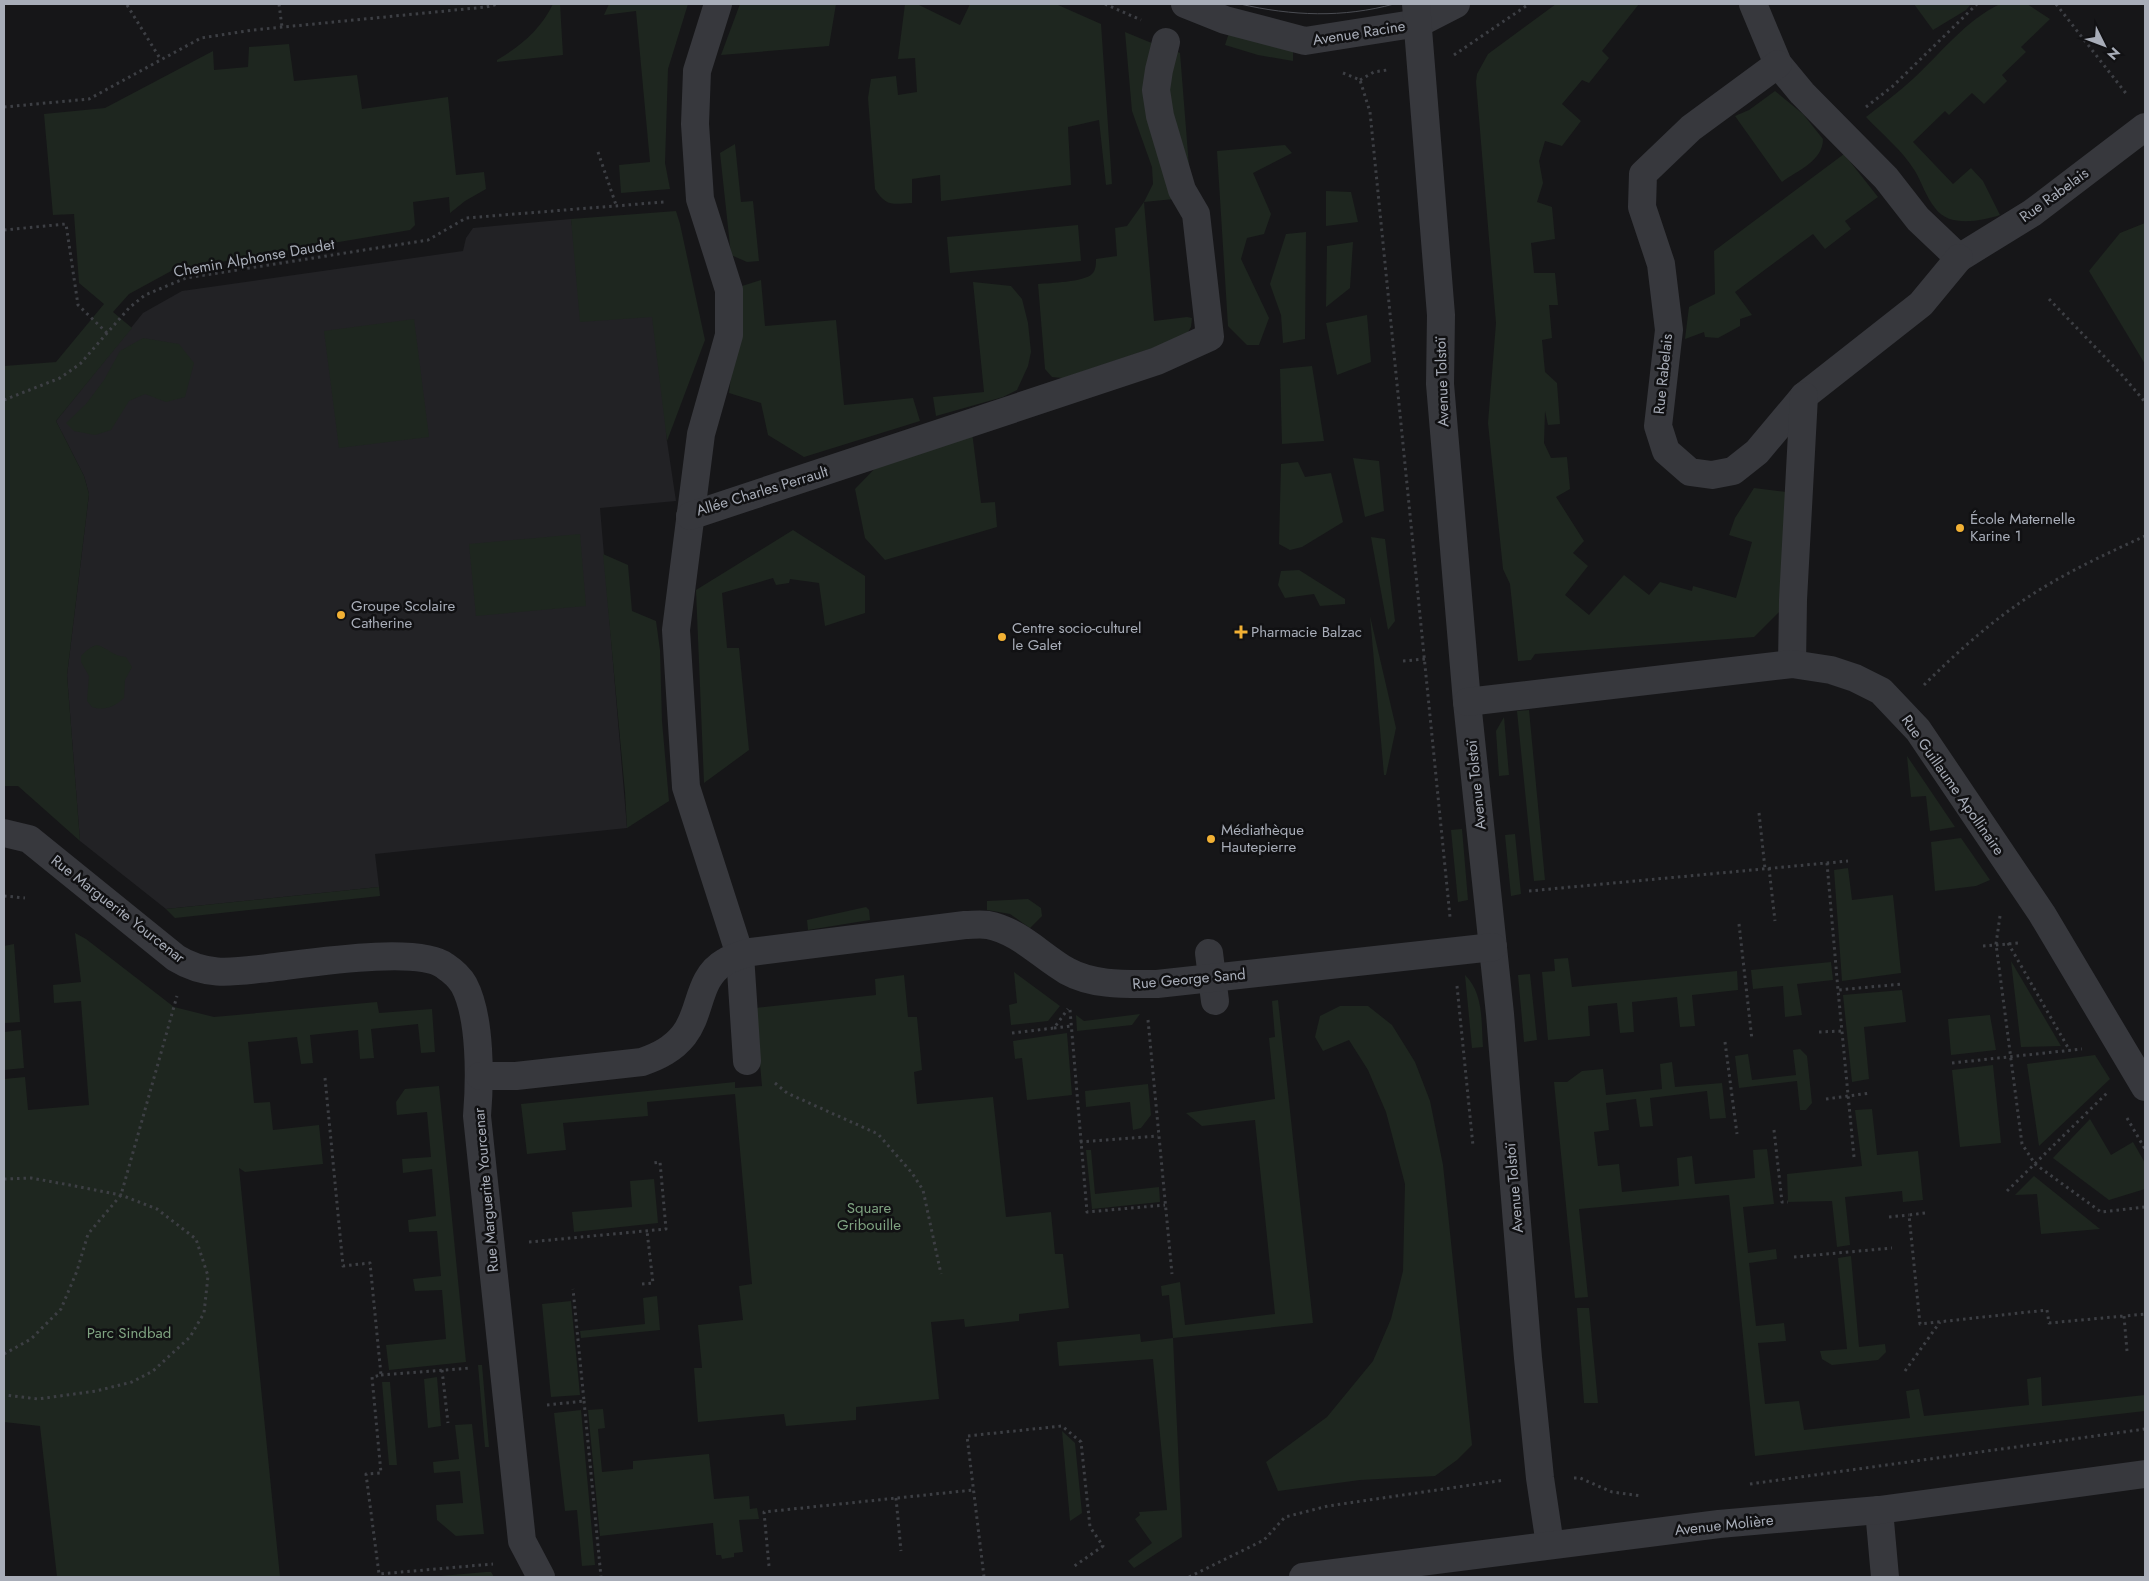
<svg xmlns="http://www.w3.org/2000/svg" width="2149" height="1581" font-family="Jost,sans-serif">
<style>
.built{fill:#222225}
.green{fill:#1e261f}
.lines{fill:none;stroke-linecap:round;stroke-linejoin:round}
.path{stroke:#3d3f44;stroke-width:3;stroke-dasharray:2.5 4;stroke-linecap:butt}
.minor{stroke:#37383d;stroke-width:28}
.tram{stroke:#4a4c52;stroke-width:1}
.poi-dot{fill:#f2b134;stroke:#111113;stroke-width:2}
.labels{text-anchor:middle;stroke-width:5;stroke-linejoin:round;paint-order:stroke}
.street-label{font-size:15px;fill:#a8adb8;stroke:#111113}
.poi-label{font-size:15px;fill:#a8adb8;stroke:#111113;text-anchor:start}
.park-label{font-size:15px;fill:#7fa381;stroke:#111113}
</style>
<rect width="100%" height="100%" fill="#161618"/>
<polygon class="built" points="571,219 580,278 659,311 667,441 676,501 600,508 627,828 375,854 379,887 166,909 80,841 67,675 89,494 84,476 56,421 143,313 182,291 463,251 466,238 473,228"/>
<g class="green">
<path d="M553,4H560L563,55L497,62V60C522,45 540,30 553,4Z"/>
<polygon points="609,4 688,4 668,69 665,163 670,189 621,193 619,165 650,162 636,11 604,15"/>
<polygon points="740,4 836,4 829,46 721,55"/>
<path d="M905,4L919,5L960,25L970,4L1058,5L1101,24L1112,184L1106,185L1099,120L1068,127L1071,185L941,201L940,175L912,179V203C893,204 886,207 875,189L868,98L871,79L896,76L898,95L917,92L915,58L898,59Z"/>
<polygon points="1556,4 1639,4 1602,51 1609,58 1589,83 1582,80 1562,104 1581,121 1562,146 1545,141 1539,161 1543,183 1537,202 1552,207 1555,239 1531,243 1534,273 1555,273 1558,305 1549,305 1552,338 1542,340 1545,372 1557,383 1560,424 1548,425 1545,411 1544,443 1551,458 1567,457 1570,489 1556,497 1584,541 1573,553 1588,566 1565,595 1589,615 1624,575 1649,595 1660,582 1692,591 1693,586 1736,598 1752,542 1729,535 1735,518 1754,488 1787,492 1782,609 1754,637 1535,654 1531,660 1518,661 1510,584 1503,569 1488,423 1496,323 1476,82 1477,74 1488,54"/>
<polygon points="1914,4 1971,4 1966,10 1933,30"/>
<path d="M2000,4H2027L2050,19L2021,47L2026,52L2002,75L2007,81L1984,104L1972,93L1949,115L1945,111L1913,142L1953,184L1971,168L1983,181L2000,215C1981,221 1949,228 1935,208C1926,197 1922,183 1915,171C1903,151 1882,134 1866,117C1882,104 1899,92 1914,78C1941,53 1966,20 2000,4Z"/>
<path d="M1125,32L1159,46L1174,199L1144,202L1154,321L1187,317L1192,318L1191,327L1185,337L1063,378L1052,377L1045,369L1038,284C1050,283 1084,282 1092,274C1096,270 1096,264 1096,259L1117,256L1115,228L1127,226L1144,202L1153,184L1152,167L1132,111Z"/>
<polygon points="1229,33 1293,49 1293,61 1258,55 1225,45"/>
<polygon points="289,44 294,81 357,75 362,109 448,97 456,175 484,172 486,189 465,201 450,213 449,197 413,202 415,225 410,230 173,270 129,294 113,312 132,328 56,421 84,476 89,494 67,675 80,841 18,786 4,786 4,366 56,362 104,304 79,283 74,214 53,215 44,114 105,108 213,51 214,70 248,67 249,47"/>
<polygon points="1171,49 1180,53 1190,179 1166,120"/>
<path d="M1775,91L1803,114L1823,139C1823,161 1798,170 1782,182L1735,116L1749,110Z"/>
<polygon points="735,144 741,202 753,201 759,261 747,262 731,255 720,153"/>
<polygon points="1285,145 1292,153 1253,173 1271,214 1264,234 1247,238 1241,259 1269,318 1259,345 1247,345 1228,326 1217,151"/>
<polygon points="1844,154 1878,197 1845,221 1851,229 1825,249 1813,234 1735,292 1752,315 1740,319 1740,326 1718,338 1705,337 1704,332 1685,339 1689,307 1715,294 1714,251"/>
<polygon points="1326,191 1351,192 1358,222 1326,226"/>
<polygon points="676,211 680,224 705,340 667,441 652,317 580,322 571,219"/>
<polygon points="2145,223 2145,364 2089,271 2120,233"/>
<polygon points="1078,225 1081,261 950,273 947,237"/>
<polygon points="1306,232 1305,339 1283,343 1281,315 1270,284 1286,234"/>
<polygon points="1353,242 1350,288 1326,307 1327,246"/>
<polygon points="761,280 765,326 836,320 844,405 913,398 920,421 804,457 768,435 761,403 729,393 742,286"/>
<polygon points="973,282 1011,286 1022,299 1028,323 1031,352 1028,366 1017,390 1003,397 936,416 933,397 984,392"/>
<polygon points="1367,315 1371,362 1337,375 1326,323"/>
<polygon points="414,319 429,437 339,448 324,331"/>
<polygon points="143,338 179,344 194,363 185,397 166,402 145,394 129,401 111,430 95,435 74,431 66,423 86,404 104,380 120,351"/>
<polygon points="1312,366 1324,441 1282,444 1280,369"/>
<polygon points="972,432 981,503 995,502 997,527 885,560 865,538 855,489 889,454"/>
<polygon points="1353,458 1379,461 1384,511 1365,517"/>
<polygon points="1298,462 1305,477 1331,473 1343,522 1302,547 1290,550 1279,544 1281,464"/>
<polygon points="793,530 865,576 865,613 825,626 819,583 790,579 789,583 776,585 773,578 722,593 727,648 739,648 749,750 704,783 696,590"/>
<polygon points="580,534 586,606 476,616 469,544"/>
<polygon points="1371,537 1385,539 1395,621 1388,630"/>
<polygon points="603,554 628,565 632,611 656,621 660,650 662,721 669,801 627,828 625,792"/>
<polygon points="1299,570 1345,599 1345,604 1320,606 1314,594 1285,598 1278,585 1281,571"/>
<polygon points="1370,616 1396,728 1386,775 1384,775"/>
<path d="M97,645C110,649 112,656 126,657L132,667L125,680L124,698C114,707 105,711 92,707L87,701L89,676L81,662V656C86,651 90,647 97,645Z"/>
<polygon points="1529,710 1545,880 1534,881 1517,711"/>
<polygon points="1504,717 1509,775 1499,776 1496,731"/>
<polygon points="1907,756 1955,827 1930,831 1926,796 1911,797"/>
<polygon points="1462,829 1468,900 1458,902 1451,830"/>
<polygon points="1515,834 1521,894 1511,896 1505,835"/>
<polygon points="1961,838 1990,880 1976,886 1935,891 1931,842"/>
<polygon points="1848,868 1852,900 1893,895 1901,973 1842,981 1834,870"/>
<polygon points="379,887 380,896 175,918 166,909"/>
<polygon points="1028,899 1041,908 1042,916 1030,928 1010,914 987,910 987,901"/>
<polygon points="866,907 869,910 870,920 808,930 807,920"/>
<polygon points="75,933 86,939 174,1007 214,1017 377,1002 379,1013 432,1009 435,1052 421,1053 418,1024 371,1029 374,1058 360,1059 358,1030 310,1035 313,1063 301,1064 297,1037 248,1042 254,1103 270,1102 273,1130 319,1125 323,1164 245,1172 239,1168 280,1577 57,1577 40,1426 4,1422 4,1079 25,1077 28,1110 89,1105 81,1001 54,1003 53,985 81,982"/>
<polygon points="14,944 20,1022 5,1023 4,946"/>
<polygon points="1568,958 1572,987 1737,971 1738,990 1692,995 1695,1026 1680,1027 1677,997 1632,1002 1634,1032 1620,1033 1617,1003 1588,1006 1590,1036 1548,1040 1542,972 1555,971 1554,959"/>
<polygon points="2011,961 2061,1046 2021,1047"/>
<polygon points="1831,962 1833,980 1797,984 1802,1015 1785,1017 1783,986 1753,989 1751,970"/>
<polygon points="1014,972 1060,1006 1048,1021 1011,1025 1009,1005 1017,1003"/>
<polygon points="1530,974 1537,1040 1524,1042 1518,975"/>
<polygon points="904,975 908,1017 917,1017 922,1070 914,1072 917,1104 993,1097 1006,1217 1051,1212 1055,1254 1063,1254 1069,1308 1019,1314 1019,1321 965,1327 964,1319 931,1322 939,1399 856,1407 856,1420 786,1426 784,1414 698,1422 694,1368 702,1368 698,1325 743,1320 739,1286 752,1284 735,1094 647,1102 648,1116 563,1123 566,1150 527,1154 521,1104 735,1082 735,1088 762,1086 755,1008 876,995 875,979"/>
<path d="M1465,975C1484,994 1481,1021 1483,1047L1472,1048Z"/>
<polygon points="1902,990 1906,1022 1864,1027 1869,1079 1852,1082 1843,995"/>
<polygon points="1278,1000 1313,1323 1173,1338 1182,1537 1134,1568 1128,1561 1152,1543 1135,1519 1140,1515 1139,1512 1167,1510 1153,1359 1059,1366 1057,1342 1140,1334 1141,1342 1173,1338 1169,1295 1162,1296 1161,1286 1180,1282 1185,1325 1275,1314 1255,1120 1202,1126 1186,1113 1275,1099 1269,1038 1275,1037 1272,1001"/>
<polygon points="1340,1006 1368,1006 1392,1025 1415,1062 1430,1101 1443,1165 1472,1445 1457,1460 1435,1476 1360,1480 1278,1491 1266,1462 1327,1417 1373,1361 1391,1319 1403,1271 1405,1184 1386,1112 1368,1070 1349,1040 1323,1051 1315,1037 1320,1016"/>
<polygon points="1140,1014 1132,1025 1077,1031 1076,1015 1084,1021"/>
<polygon points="1990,1015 1996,1050 1951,1055 1948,1019"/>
<polygon points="21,1030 24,1068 4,1070 4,1032"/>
<polygon points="1067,1033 1072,1095 1027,1100 1022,1058 1015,1059 1013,1041"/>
<polygon points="1800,1049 1807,1056 1812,1103 1806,1110 1800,1110 1797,1081 1739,1088 1735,1056 1748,1054 1752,1080 1796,1075 1793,1050"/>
<polygon points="2095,1055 2110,1079 2039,1146 2027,1064"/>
<polygon points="1672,1062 1675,1087 1722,1083 1726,1118 1710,1119 1707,1091 1650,1098 1653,1126 1640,1127 1636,1099 1606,1103 1609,1130 1594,1132 1598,1166 1619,1164 1622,1192 1679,1186 1677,1158 1692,1156 1695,1184 1755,1178 1753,1150 1767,1149 1774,1204 1743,1207 1748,1253 1776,1249 1777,1259 1749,1263 1756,1326 1784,1323 1786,1341 1758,1343 1765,1404 1799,1401 1804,1430 1910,1418 1906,1391 1919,1389 1924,1416 2029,1405 2027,1379 2041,1377 2042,1406 2145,1395 2145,1411 1755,1456 1729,1195 1579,1209 1588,1297 1575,1298 1554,1082 1567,1082 1582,1071 1603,1069 1606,1095 1662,1089 1660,1064"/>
<polygon points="1993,1065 2001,1143 1960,1147 1952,1070"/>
<polygon points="1148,1084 1151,1115 1141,1128 1133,1130 1130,1102 1086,1107 1085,1091"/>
<polygon points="439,1086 466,1362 389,1370 386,1345 446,1339 442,1290 415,1291 413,1279 441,1276 437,1231 409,1232 408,1220 436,1216 432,1169 403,1173 402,1159 431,1157 427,1112 397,1115 396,1102 405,1089"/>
<polygon points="1872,1109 1877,1155 1918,1151 1923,1200 1903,1202 1902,1191 1845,1197 1850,1245 1837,1247 1832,1201 1788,1202 1787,1174 1862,1166 1855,1110"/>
<polygon points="2090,1119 2111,1155 2133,1142 2145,1163 2145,1189 2109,1200 2053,1158"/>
<polygon points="1086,1150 1091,1150 1095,1194 1159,1187 1160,1202 1092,1209"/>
<polygon points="2034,1176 2100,1229 2041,1234 2037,1194 2015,1195"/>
<polygon points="654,1179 658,1223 574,1232 572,1212 632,1207 630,1181"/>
<polygon points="1851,1256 1859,1347 1885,1344 1886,1352 1878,1360 1832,1365 1822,1359 1820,1351 1847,1349 1838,1258"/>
<polygon points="657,1296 660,1330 581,1338 580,1331 645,1324 643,1298"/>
<polygon points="571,1301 580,1395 551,1397 542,1304"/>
<polygon points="1577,1308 1589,1308 1598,1403 1584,1403"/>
<polygon points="478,1365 482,1365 489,1447 485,1447"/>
<polygon points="437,1377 441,1426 428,1428 424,1379"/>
<polygon points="382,1382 390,1382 397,1465 389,1465"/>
<polygon points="603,1409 605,1428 598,1429 602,1472 633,1469 633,1461 709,1454 714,1499 749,1496 750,1509 757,1508 759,1519 739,1520 743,1552 734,1553 734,1557 722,1559 721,1555 716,1555 713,1523 600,1536 588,1410"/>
<polygon points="581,1410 595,1565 582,1566 577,1510 565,1511 554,1413"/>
<polygon points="472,1424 484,1534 456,1536 437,1520 436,1505 463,1503 460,1471 434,1473 433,1462 459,1459 455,1425"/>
<polygon points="1062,1431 1075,1443 1082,1513 1070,1521"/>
<polygon points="491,1572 494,1577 429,1577 486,1572"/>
</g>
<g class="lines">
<g class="path">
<polyline points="279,4 282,27"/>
<polyline points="1105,4 1141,20"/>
<polyline points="2056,4 2128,96"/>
<polyline points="127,5 161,60"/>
<polyline points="1454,55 1529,4"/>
<polyline points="1343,73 1360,80 1370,112 1450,917"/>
<polyline points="1360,80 1374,72 1387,70"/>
<polyline points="4,107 89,99 201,38 253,30 486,7 498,4"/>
<polyline points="1866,107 1893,86 1977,4"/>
<polyline points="598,152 616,205"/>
<polyline points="4,230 66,224 78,305 107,333"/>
<polyline points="2049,299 2122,375 2145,402"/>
<polyline points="4,400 60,378 80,364 129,308 145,295 186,278 428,240 466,218 664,202"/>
<polyline points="1403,661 1425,659"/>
<path d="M1924,685C1958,651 1995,618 2036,592C2071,570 2108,553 2145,536"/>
<polyline points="1759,813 1765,869"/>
<polyline points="1827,863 1838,990"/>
<polyline points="1769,868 1775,921"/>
<polyline points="1529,891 1848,861"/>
<polyline points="4,896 25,898"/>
<polyline points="2000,916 1996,944 2022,1144 2035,1164 2101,1212 2145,1207"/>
<polyline points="1739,924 1752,1040"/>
<polyline points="2008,943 2070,1051"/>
<polyline points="1983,946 2019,943"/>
<polyline points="1457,986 1473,1146"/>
<polyline points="1070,1010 1087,1212 1165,1205"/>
<polyline points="1148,1020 1172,1274"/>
<polyline points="1054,1028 1071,1026"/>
<polyline points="1819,1032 1842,1031"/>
<polyline points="1012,1033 1054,1028 1068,1009"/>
<polyline points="1725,1042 1737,1134"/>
<polyline points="1952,1063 2082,1049"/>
<polyline points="325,1078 343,1266 370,1263 381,1375 372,1377 381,1473 366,1474 379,1574 493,1564"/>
<polyline points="775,1083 787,1093 878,1134 912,1173 923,1190 941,1274"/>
<polyline points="1826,1099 1870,1093"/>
<polyline points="2127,1118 2145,1149"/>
<polyline points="1774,1130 1782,1202 1788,1202"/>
<polyline points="1080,1142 1158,1136"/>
<polyline points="1854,1157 1838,990 1902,984"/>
<polyline points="4,1179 31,1178 75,1186 121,1195 157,1209 196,1239 208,1276 204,1313 190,1337 153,1371 132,1382 96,1391 38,1399 4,1395"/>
<polyline points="2007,1191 2108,1092"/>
<polyline points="1925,1213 1909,1215 1920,1324 2047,1310 2049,1323 2124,1316"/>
<polyline points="1889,1217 1909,1215"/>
<polyline points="529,1242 666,1229 660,1162 653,1163"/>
<polyline points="1794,1257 1892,1248"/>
<polyline points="642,1284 653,1283 647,1231"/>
<polyline points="2127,1351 2124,1316 2145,1314"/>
<polyline points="4,1354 31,1339 61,1309 77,1271 88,1234 121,1195 177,996"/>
<polyline points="442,1370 448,1423"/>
<polyline points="1905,1371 1940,1322"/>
<polyline points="381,1375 470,1368"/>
<polyline points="584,1401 601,1577"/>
<polyline points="547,1405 584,1401 573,1289"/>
<polyline points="1574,1478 1580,1478 1612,1492 1642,1496"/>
<polyline points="1750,1484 2145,1429"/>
<polyline points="896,1498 901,1551"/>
<polyline points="769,1566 764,1512 973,1490"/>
<polyline points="984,1577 967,1436 1062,1426 1081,1442 1090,1527 1103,1546 1073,1567"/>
<polyline points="1189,1577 1264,1540 1285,1517 1328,1506 1505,1480"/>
</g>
<g class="minor">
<polyline points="718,4 697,71 695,124 700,199 729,290 729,335 701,434 676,630 686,787 740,955 747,1061"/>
<polyline points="1185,4 1225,20 1305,41 1419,23 1456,4"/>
<polyline points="1416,4 1441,315 1440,384 1467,702 1500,1014 1528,1358 1540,1478 1550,1545"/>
<polyline points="1753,4 1778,64 1802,93 1886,178 1918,219 1959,258 2032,213 2145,127"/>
<polyline points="1778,64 1691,128 1643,174 1642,207 1661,264 1669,330 1658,426 1666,451 1690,472 1712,475 1733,471 1757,452 1804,396 1921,304 1959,258"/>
<polyline points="690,516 1157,361 1210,337 1196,214 1182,190 1160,116 1156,90 1159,70 1166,42"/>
<polyline points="1792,664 1793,600 1804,396"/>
<polyline points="1467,702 1792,664 1831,670 1855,678 1881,691 1918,730 2042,914 2145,1087"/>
<path d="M4,833L29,839L176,958C207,977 233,972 268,968C304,964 418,945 445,966C451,970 460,978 464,985C481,1017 480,1080 477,1116L522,1541L541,1577"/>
<polyline points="1209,953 1215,1001"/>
<path d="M480,1076H516L642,1062C659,1056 673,1049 684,1035C702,1012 697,978 725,962C733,957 742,955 751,952L965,925C972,925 980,924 988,925C1019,931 1041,956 1067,971C1094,986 1128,984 1157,984L1493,947"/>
<polyline points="1879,1510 1885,1577"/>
<polyline points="1303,1577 1719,1524 1879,1510 2145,1474"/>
</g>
<path class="tram" d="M1240,4C1292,16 1343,18 1394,4"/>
</g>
<g class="poi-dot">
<circle cx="1960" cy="528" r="5"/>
<circle cx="341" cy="615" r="5"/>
<path d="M1238.5 624.5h5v5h5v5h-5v5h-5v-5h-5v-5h5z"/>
<circle cx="1002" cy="637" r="5"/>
<circle cx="1211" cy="839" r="5"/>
</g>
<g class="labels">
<g class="street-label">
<text transform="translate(1359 33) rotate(-9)" y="5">Avenue Racine</text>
<text transform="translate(2054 195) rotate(-36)" y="5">Rue Rabelais</text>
<text transform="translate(254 258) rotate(-10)" y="5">Chemin Alphonse Daudet</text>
<text transform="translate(1663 374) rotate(-84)" y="5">Rue Rabelais</text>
<text transform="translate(1442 382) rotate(-92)" y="5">Avenue Tolstoï</text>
<text transform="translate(762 491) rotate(-17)" y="5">Allée Charles Perrault</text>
<text transform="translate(1476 785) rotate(-96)" y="5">Avenue Tolstoï</text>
<text transform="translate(1953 785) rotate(55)" y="5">Rue Guillaume Apollinaire</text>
<text transform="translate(118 909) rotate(38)" y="5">Rue Marguerite Yourcenar</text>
<text transform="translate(1189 979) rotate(-5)" y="5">Rue George Sand</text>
<text transform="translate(1514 1188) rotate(-95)" y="5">Avenue Tolstoï</text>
<text transform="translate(486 1190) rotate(-95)" y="5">Rue Marguerite Yourcenar</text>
<text transform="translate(1724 1525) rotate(-6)" y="5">Avenue Molière</text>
</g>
<g class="poi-label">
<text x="1970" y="524">École Maternelle<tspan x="1970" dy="17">Karine 1</tspan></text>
<text x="351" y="611">Groupe Scolaire<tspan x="351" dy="17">Catherine</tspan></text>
<text x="1012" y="633">Centre socio-culturel<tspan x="1012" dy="17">le Galet</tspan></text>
<text x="1251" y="637">Pharmacie Balzac</text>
<text x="1221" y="835">Médiathèque<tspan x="1221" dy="17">Hautepierre</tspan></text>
</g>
<g class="park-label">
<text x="869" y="1213">Square<tspan x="869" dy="17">Gribouille</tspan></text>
<text x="129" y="1338">Parc Sindbad</text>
</g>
</g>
<rect width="2149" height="1581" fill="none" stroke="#a8adb8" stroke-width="10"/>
<g transform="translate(2104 45) rotate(132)" stroke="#111113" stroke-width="4" paint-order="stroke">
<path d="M0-4L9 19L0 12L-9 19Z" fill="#a8adb8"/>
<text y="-8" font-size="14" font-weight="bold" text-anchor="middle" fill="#a8adb8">N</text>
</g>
</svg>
